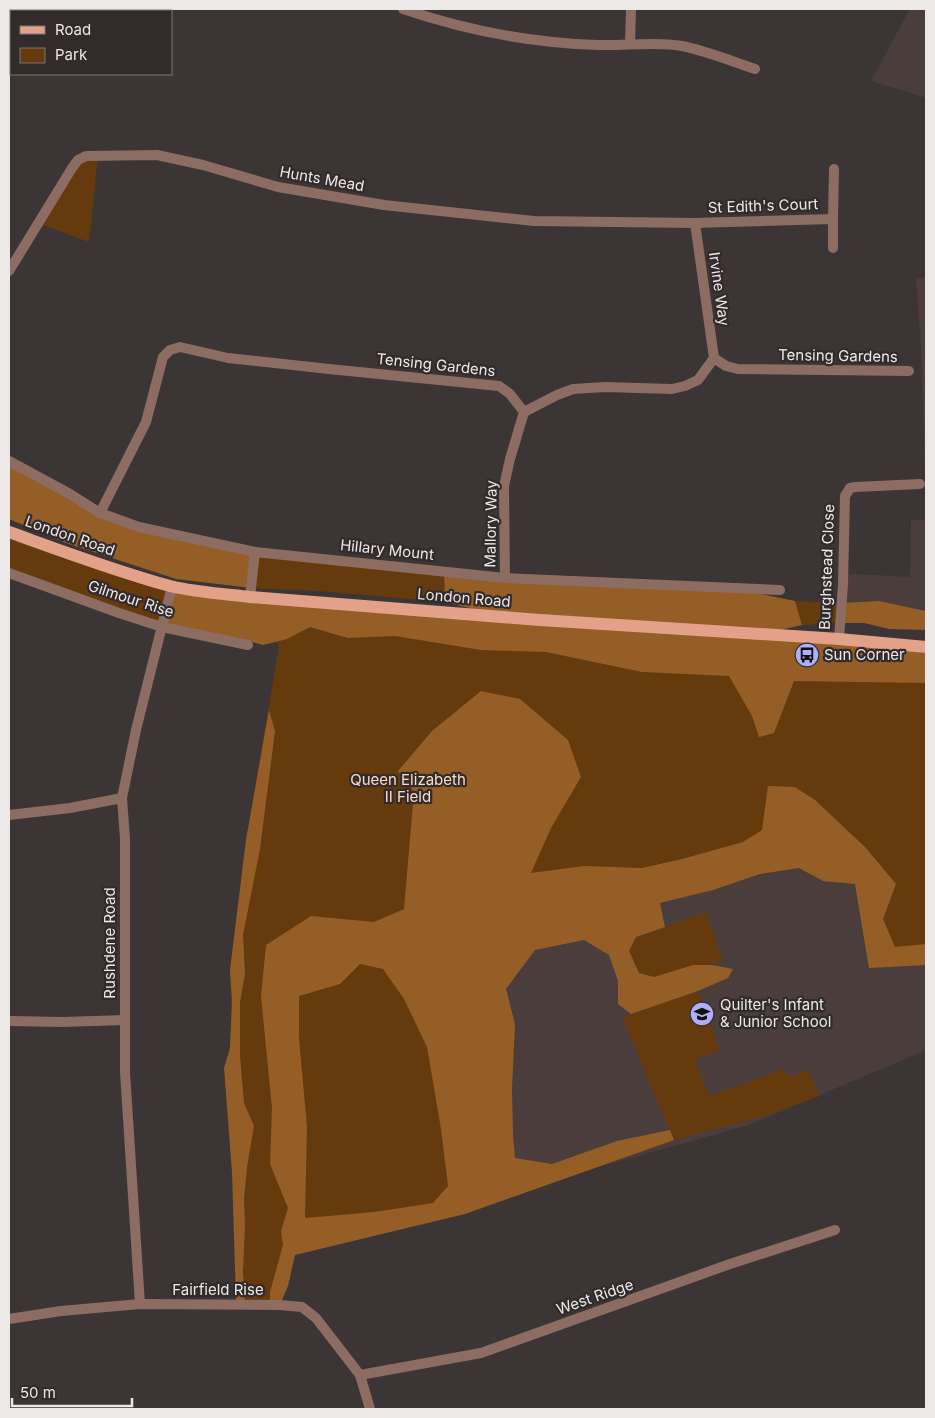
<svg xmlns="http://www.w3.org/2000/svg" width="935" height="1418" font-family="Inter,sans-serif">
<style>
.built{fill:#4b3d3c}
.green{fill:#653a0d}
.forest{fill:#955e27;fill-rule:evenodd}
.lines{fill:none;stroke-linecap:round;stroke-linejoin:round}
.minor{stroke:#8d6d61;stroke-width:10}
.primary{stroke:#e2a188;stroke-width:12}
.labels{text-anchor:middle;stroke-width:4.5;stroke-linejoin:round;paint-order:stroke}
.street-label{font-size:15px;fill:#ece8e7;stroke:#322b2b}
.poi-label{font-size:15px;fill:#ece8e7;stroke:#322b2b;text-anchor:start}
.park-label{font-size:15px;fill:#fddcc0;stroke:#322b2b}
</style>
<rect width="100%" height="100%" fill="#3c3535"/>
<g class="built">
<polygon points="910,9 926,9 926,98 871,81"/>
<polygon points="926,277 926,474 925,474 921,348 916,278"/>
<polygon points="911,520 926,520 926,611 879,601 842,603 844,575 855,574 910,577"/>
<polygon points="861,856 926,950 926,1050 749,1125 495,1196 468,927"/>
</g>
<g class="green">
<polygon points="98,155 89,242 38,223 72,168"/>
<polygon points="9,532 172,586 162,627 9,573"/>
<polygon points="255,552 444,571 445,602 319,591 251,588"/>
<polygon points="795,601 842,603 840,623 802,625"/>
<polygon points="260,619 310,627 466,643 926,662 926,950 882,955 861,856 468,927 495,1196 290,1245 280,1305 245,1305 230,970 246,840 279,646"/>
<polygon points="706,912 723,961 663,979 639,973 625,941"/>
<polygon points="698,991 720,1050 695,1060 709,1096 784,1069 787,1077 808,1070 820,1096 761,1117 674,1140 622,1017"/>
</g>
<g class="forest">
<polygon points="9,461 100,513 255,552 251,588 176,579 66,543 9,519"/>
<polygon points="444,572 756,593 795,601 802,625 763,634 926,653 926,683 794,681 774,733 759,737 752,716 729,676 642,672 546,652 481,650 395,636 348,638 310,627 287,639 263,645 235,637 227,641 162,627 172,586 502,616 445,602"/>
<polygon points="879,601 926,611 926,630 889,629 864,623 840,623 842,603"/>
<path d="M481,691L520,699L568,740L581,777L551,828L531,873L584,866L642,868L682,859L743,842L762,830L768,786L795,787L815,800L866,848L896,884L883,919L895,947L926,944V965L869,968L855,884L823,881L799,868L760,874L713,890L660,903L665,927L636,937L629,951L639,973L654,977L693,965H712L733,969L728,978L698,991L631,1014L618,1004V981L609,955L584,940L535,950L506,989L515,1024L512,1088L513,1135L515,1158L552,1164L617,1141L670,1130L674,1140L465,1214L295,1255L288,1286L280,1305L270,1304V1292L283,1245L281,1231L288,1208L270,1164L272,1108L261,996L266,945L311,916L374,922L404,909L414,792L398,771L432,731ZM360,964L383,969L404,999L427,1047L441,1129L448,1186L433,1203L374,1212L305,1218L307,1127L299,1038V996L340,984Z"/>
<polygon points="269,710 275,731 260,849 243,935 245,974 240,1002 240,1056 244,1103 254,1126 247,1167 244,1199 245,1226 243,1271 245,1305 236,1301 232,1172 224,1068 230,1048 232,1001 230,970 246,840"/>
</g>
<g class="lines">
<g class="minor">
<path d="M403,9C465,30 532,43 598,45C624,46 657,41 682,46C707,51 731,61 755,69"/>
<polyline points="630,44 631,9"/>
<polyline points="833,219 833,248"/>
<polyline points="695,223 714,358"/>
<polyline points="9,271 72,168 78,160 86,156 157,155 203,165 278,187 384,205 534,221 695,223 833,219 834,169"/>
<polyline points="9,461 70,494 100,513 139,527 255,552 505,578 780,590"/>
<polyline points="100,513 146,422 163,357 170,350 180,347 228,358 329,369 499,386 510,394 524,412 557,395 573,389 605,387 672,389 685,386 698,380 714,358 726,366 738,369 909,371"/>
<polyline points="9,573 119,613 162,627 248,645"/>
<polyline points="505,578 504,486 510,459 524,412"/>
<polyline points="250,597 255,552"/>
<polyline points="839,639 843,584 845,496 850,488 855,487 920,484"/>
<polyline points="9,815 70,808 122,798"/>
<polyline points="9,1021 63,1022 125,1020"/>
<polyline points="140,1304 125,1072 125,839 122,798 136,730 172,586"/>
<polyline points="9,1319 61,1311 140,1304 280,1305 302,1307 316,1318 360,1375 370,1409"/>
<polyline points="360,1375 481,1353 730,1264 835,1230"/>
</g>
<path class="primary" d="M9,532C62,551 115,571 170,586C195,592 224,594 250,597L540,620L839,639L926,647"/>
</g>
<defs>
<g id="bus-disc" transform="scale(1.25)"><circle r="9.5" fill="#afaefa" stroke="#322b2b"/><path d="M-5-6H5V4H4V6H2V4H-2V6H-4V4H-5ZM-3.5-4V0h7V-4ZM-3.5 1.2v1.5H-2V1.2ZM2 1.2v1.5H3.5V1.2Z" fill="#111"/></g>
<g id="school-disc" transform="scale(1.25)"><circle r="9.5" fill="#afaefa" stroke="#322b2b"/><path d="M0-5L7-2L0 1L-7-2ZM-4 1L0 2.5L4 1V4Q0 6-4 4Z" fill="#111"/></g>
</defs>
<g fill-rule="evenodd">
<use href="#bus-disc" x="807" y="655"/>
<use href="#school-disc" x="702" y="1014"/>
</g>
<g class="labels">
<g class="street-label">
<text transform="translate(322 179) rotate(10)" y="5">Hunts Mead</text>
<text transform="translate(763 206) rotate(-2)" y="5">St Edith's Court</text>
<text transform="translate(719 289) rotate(82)" y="5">Irvine Way</text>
<text transform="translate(838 356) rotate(1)" y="5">Tensing Gardens</text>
<text transform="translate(436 365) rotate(6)" y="5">Tensing Gardens</text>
<text transform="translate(491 524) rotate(-89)" y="5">Mallory Way</text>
<text transform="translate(70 536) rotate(19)" y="5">London Road</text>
<text transform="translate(387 550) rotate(6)" y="5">Hillary Mount</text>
<text transform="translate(827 567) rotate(-88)" y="5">Burghstead Close</text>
<text transform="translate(464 598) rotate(5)" y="5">London Road</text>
<text transform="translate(131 599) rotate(18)" y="5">Gilmour Rise</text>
<text transform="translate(110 943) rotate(-90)" y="5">Rushdene Road</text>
<text x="218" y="1295">Fairfield Rise</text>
<text transform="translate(595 1297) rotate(-19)" y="5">West Ridge</text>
</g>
<g class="poi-label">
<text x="824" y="660">Sun Corner</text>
<text x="720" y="1010">Quilter's Infant<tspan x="720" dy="17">&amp; Junior School</tspan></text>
</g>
<g class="park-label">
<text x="408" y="785">Queen Elizabeth<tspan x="408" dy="17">II Field</tspan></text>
</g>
</g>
<rect width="935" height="1418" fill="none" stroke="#ece8e7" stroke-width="20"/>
<rect x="10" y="10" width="162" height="65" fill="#322b2b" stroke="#7c7776"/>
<rect x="20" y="26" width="25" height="8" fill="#e2a188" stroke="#7c7776"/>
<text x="55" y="35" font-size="15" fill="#ece8e7">Road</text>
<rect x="20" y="48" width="25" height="15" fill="#653a0d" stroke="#7c7776"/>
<text x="55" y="60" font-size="15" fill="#ece8e7">Park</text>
<path d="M12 1398v8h120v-8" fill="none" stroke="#ece8e7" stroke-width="2.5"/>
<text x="20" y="1398" font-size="15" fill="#ece8e7" stroke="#322b2b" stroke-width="4" paint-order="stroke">50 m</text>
</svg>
